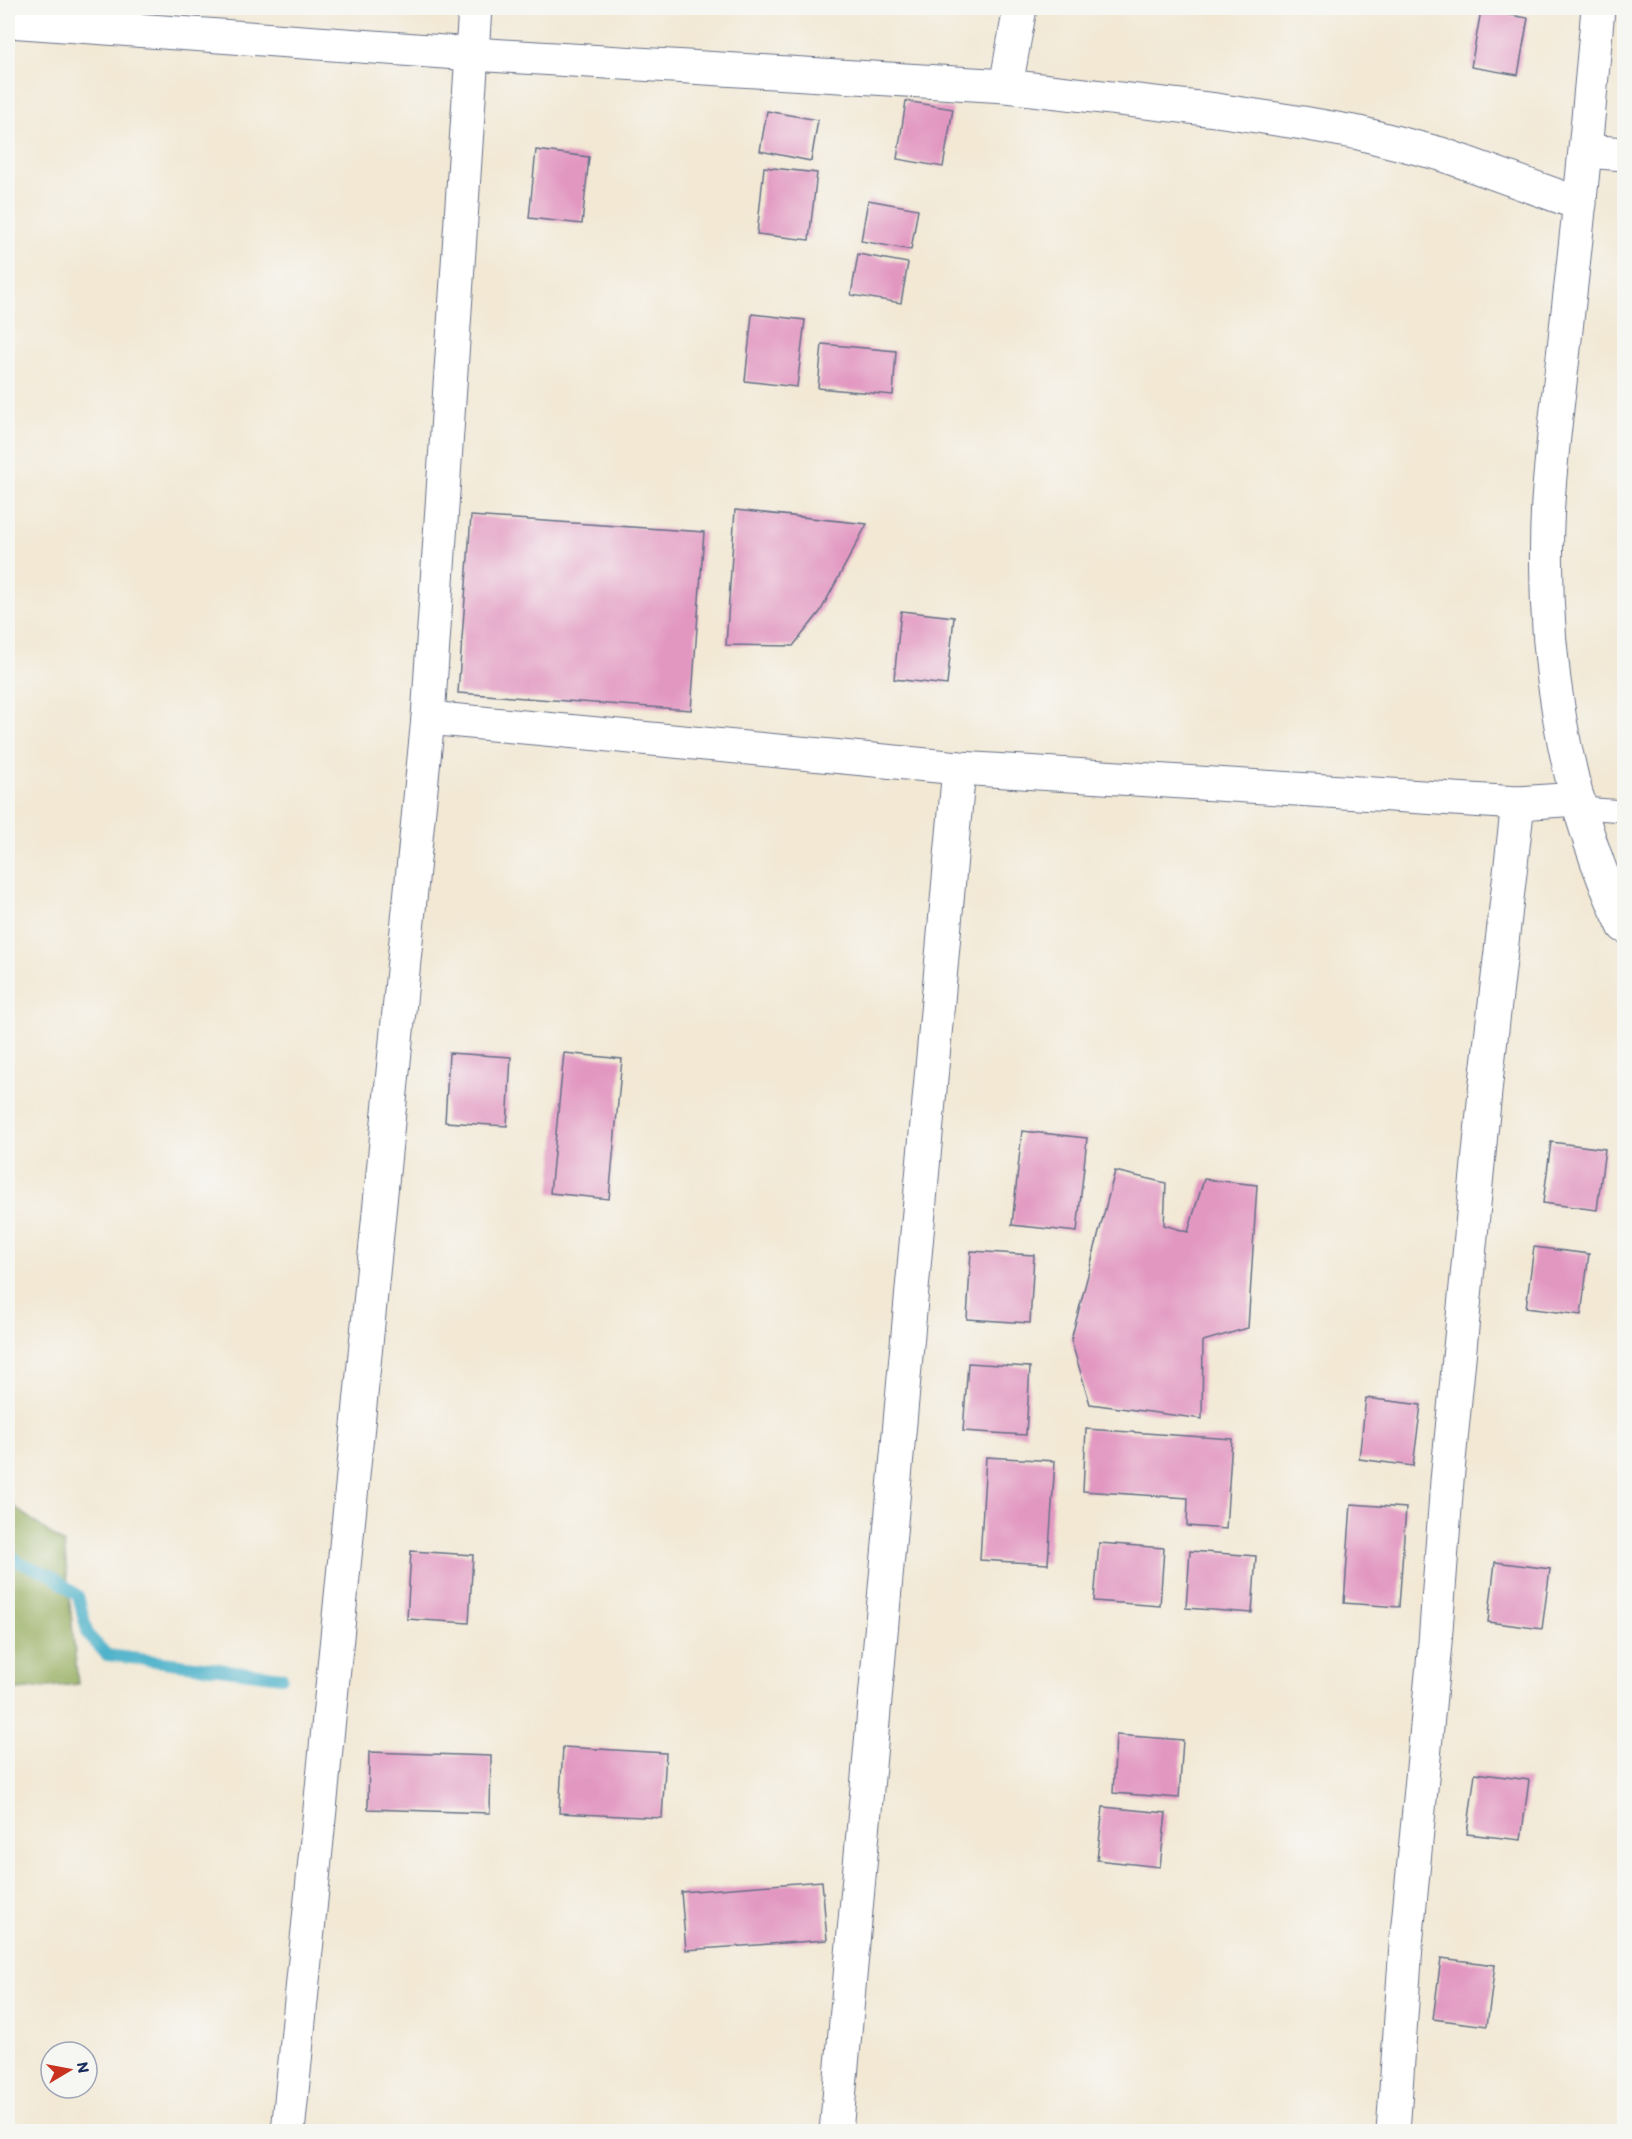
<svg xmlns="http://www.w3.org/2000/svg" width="1632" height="2139" font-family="Itim,sans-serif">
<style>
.forest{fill:#96ae60;stroke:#586e5f;stroke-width:1.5}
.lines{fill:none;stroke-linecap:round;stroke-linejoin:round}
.stream{stroke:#4ab0c9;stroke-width:12}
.building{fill:#e297c1}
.service-casing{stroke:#667087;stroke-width:23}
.minor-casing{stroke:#667087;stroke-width:35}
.tertiary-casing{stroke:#667087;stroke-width:35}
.service{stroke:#fff;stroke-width:21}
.minor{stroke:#fff;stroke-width:33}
.tertiary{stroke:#fff;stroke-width:33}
</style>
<rect width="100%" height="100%" fill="#f6f6f2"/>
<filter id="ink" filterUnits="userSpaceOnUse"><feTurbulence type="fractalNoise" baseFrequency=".0167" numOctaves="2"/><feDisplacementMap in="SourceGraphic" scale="12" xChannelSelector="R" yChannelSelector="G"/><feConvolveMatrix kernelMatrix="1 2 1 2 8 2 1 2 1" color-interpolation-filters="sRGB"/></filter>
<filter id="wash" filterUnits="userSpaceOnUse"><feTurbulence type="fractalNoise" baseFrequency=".008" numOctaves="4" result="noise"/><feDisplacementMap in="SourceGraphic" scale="24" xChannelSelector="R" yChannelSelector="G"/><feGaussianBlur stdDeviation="1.35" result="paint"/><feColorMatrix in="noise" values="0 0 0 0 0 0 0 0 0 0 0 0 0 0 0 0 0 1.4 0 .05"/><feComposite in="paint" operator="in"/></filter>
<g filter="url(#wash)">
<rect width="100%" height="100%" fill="#f2e8d4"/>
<polygon class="forest" points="8,1502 64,1544 78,1684 8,1691"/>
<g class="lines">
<polyline class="stream" points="8,1552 19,1562 51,1575 78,1596 88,1635 107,1655 282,1677"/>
</g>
<g id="blocks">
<g class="building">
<polygon points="1481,10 1528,18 1518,75 1471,67"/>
<polygon points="906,101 953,109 943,167 897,159"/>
<polygon points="767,111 818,120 811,161 760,151"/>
<polygon points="536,150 589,157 582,224 529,218"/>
<polygon points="764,167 817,173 809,240 757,234"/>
<polygon points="868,200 918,209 911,250 861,241"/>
<polygon points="858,254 908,263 901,303 851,295"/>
<polygon points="752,314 805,320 797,387 745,381"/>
<polygon points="822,344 896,351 893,395 818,388"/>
<polygon points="735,510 867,524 820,612 793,646 726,645"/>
<polygon points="471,516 704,532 691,710 458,693"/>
<polygon points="901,611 954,617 947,685 894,679"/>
<polygon points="449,1053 511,1057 507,1126 445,1122"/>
<polygon points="564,1053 622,1059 609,1199 550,1193"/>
<polygon points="1022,1131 1087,1138 1077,1232 1012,1225"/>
<polygon points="1551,1142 1605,1149 1597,1210 1543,1203"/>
<polygon points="1115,1171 1166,1183 1164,1225 1188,1232 1204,1179 1257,1185 1248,1328 1203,1341 1202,1419 1090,1404 1071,1340"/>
<polygon points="1534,1247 1589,1254 1581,1315 1526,1308"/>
<polygon points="971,1251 1034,1255 1030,1323 967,1319"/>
<polygon points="968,1363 1030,1367 1026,1435 963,1431"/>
<polygon points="1366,1398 1421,1405 1413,1466 1359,1459"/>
<polygon points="1086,1429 1232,1439 1226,1529 1187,1526 1188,1498 1083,1491"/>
<polygon points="986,1457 1055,1461 1048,1564 980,1560"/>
<polygon points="1351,1504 1406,1508 1399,1607 1344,1603"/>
<polygon points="1099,1543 1164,1548 1160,1606 1094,1601"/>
<polygon points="411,1551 473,1555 469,1623 407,1619"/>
<polygon points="1190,1551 1256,1556 1252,1613 1186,1608"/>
<polygon points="1495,1562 1550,1569 1542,1629 1488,1622"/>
<polygon points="1116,1735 1183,1740 1179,1798 1113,1793"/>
<polygon points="563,1747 666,1753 662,1818 559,1813"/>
<polygon points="369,1752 491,1756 490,1813 368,1809"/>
<polygon points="1475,1773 1529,1780 1521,1840 1467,1834"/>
<polygon points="1103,1807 1166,1813 1160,1867 1097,1860"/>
<polygon points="822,1881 827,1940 686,1950 681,1892"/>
<polygon points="1441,1958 1495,1965 1487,2026 1433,2019"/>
</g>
</g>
</g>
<g filter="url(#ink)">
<use href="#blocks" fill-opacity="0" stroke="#667087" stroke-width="1.5"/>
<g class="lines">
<g class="service-casing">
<polyline id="service" points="1581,808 1624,811"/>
</g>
<g class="minor-casing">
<g id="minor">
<polyline points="8,21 472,54 1006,86 1216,110 1303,123 1359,133 1441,154 1580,204"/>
<polyline points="1006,86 1020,8"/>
<polyline points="1586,151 1624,154"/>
<polyline points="428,718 959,768 1518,803 1578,799"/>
<polyline points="288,2132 428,718 475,8"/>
<polyline points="836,2132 959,768"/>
<polyline points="1393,2132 1406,1945 1435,1643 1447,1481 1486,1082 1518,803"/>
</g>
</g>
<g class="tertiary-casing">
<path id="tertiary" d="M1598,8C1589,112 1579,216 1567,320C1561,380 1552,441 1548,502C1540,646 1562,795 1624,926"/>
</g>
<use href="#service" class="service"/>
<use href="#minor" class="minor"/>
<use href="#tertiary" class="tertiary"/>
</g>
</g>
<rect width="1632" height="2139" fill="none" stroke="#f6f6f2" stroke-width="30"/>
<g transform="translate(69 2070) rotate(80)"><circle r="28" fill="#f6f6f2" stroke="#9ea6b7" stroke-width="1.5"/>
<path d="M0-4.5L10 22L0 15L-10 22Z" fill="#c8321e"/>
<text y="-9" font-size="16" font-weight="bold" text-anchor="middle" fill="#1b2f5e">N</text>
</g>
</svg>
